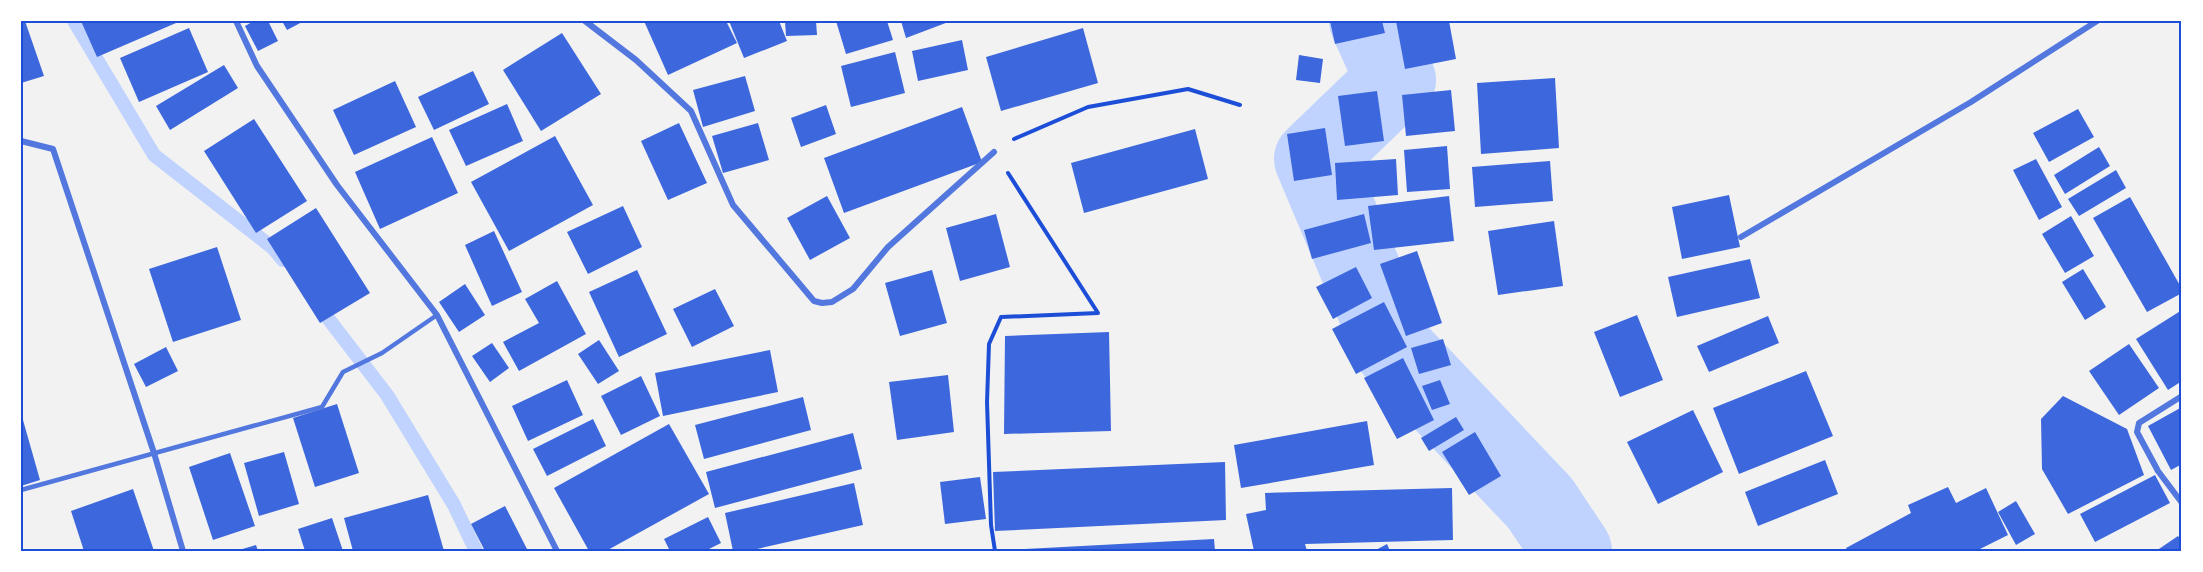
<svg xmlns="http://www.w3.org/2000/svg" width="2203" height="572" font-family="Cabin,sans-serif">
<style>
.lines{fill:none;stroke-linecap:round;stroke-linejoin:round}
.stream{stroke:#bfd3fe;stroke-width:14}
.river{stroke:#bfd3fe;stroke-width:80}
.building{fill:#3d67dc}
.path{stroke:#1d4ed8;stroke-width:4}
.service{stroke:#5277de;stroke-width:4.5}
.minor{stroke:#5277de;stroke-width:6}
.neatline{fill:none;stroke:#1d4ed8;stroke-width:2}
</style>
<rect width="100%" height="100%" fill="#f2f2f2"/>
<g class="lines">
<g class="stream">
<polyline points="74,21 154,155 273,248 283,260"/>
<polyline points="317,304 387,395 454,505 476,551"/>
</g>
<polyline class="river" points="1369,21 1396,80 1314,159 1394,349 1540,503 1572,551"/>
</g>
<g class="building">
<polygon points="21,21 25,21 44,76 21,83"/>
<polygon points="81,21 175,21 176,23 97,57"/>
<polygon points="254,21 268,21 278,41 258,51 245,26"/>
<polygon points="282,21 304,21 287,30"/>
<polygon points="644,21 726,21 737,43 668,75"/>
<polygon points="729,21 779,21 787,41 744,58"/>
<polygon points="785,21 816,21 817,35 786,36"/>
<polygon points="836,21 887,21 893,40 846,54"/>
<polygon points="901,21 951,21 906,38"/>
<polygon points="1330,21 1382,21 1385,33 1335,44"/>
<polygon points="1396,21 1449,21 1456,59 1405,69"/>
<polygon points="189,28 208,72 139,102 120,58"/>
<polygon points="1083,28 1098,83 1001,111 986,57"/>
<polygon points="562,33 601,94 541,131 503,70"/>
<polygon points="962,40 968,70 918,81 912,51"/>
<polygon points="895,52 905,93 851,107 841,66"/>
<polygon points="1299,55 1323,59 1320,83 1296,80"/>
<polygon points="224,65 238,88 170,130 156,106"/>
<polygon points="473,71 489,104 434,130 418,97"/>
<polygon points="745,76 755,111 703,127 693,90"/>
<polygon points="1555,78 1559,148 1481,154 1477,83"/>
<polygon points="395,81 416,127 354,155 333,110"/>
<polygon points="1451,90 1455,131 1406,136 1402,95"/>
<polygon points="1377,91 1384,141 1345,146 1338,96"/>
<polygon points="507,104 523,141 466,166 449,130"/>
<polygon points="826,105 836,134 801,147 791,118"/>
<polygon points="962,107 982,162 844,213 824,158"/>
<polygon points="2078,109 2094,137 2049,162 2033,133"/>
<polygon points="254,119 307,201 256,233 204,151"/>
<polygon points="679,123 707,183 668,200 641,141"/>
<polygon points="758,123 769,160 723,173 712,136"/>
<polygon points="1325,128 1332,175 1294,181 1287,134"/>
<polygon points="1195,129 1208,179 1084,213 1071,163"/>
<polygon points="555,136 593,205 509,251 471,182"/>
<polygon points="432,137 458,193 380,229 355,172"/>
<polygon points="1447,146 1450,189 1407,192 1404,150"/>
<polygon points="2099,147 2110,166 2065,194 2054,175"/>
<polygon points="1396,159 1398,195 1337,200 1335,163"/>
<polygon points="2036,159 2062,207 2039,220 2013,170"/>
<polygon points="1550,161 1553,201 1475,207 1472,167"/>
<polygon points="2116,170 2126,188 2079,216 2068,199"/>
<polygon points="1729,195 1740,247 1682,259 1672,207"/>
<polygon points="827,196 850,238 810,260 787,218"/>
<polygon points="1449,196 1454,241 1374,250 1368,206"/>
<polygon points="2130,197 2182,289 2182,293 2147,312 2093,218"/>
<polygon points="623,206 642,247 588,274 567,232"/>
<polygon points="316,208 370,293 320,323 267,239"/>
<polygon points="996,214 1010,267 960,281 946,228"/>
<polygon points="1364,214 1371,243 1312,259 1304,230"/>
<polygon points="2071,216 2094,256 2065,273 2042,234"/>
<polygon points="1554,221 1563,286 1498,295 1488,231"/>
<polygon points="494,231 522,292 492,306 465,245"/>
<polygon points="217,247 241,320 173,342 149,269"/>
<polygon points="1417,251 1442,323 1406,336 1380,264"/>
<polygon points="1750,259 1760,298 1677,317 1668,277"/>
<polygon points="1356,267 1372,298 1333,319 1316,287"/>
<polygon points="2083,269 2106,307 2085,320 2062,282"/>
<polygon points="637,270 667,334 619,357 589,292"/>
<polygon points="932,270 947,323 900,336 885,283"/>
<polygon points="557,281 586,334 519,371 503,342 539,323 525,299"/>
<polygon points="465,284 485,315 459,332 439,302"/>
<polygon points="715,289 734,326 692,347 673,309"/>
<polygon points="1384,302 1407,347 1356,374 1332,329"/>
<polygon points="2182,310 2182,381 2168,390 2136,339"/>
<polygon points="1637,315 1663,380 1620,397 1594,332"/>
<polygon points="1768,316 1779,343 1709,372 1697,346"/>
<polygon points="1109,332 1111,431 1004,434 1005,336"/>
<polygon points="1443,339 1451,365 1419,374 1411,348"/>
<polygon points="599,340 619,371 598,384 578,354"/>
<polygon points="492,343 509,368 490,382 472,356"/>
<polygon points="2129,344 2159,388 2119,415 2089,371"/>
<polygon points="166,347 178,371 146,387 134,364"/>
<polygon points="770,350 778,392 663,416 655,373"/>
<polygon points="1403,358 1434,420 1397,439 1364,378"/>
<polygon points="1806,371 1833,436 1739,474 1713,408"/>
<polygon points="948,375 954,432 897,440 889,382"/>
<polygon points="641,376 660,416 621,435 601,396"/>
<polygon points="567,380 583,415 528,441 512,406"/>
<polygon points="1440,380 1450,404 1432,410 1422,386"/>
<polygon points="2063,396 2127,429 2144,475 2068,514 2042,469 2041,419"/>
<polygon points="803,397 811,430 704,459 695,425"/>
<polygon points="337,404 359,473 315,487 293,418"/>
<polygon points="2182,407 2182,464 2171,470 2148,426"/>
<polygon points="1693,410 1723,472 1658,504 1627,442"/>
<polygon points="1456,417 1464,430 1429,451 1421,438"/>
<polygon points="593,419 606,446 547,476 533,449"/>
<polygon points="21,420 23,420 40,480 21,486"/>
<polygon points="1367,421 1374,465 1241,488 1234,445"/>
<polygon points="669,424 709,494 606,551 589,551 554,488"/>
<polygon points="1475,432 1501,476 1469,495 1442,452"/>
<polygon points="853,433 862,469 715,508 706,472"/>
<polygon points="284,452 299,504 259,516 244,463"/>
<polygon points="230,453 255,526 213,540 189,467"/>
<polygon points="1825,460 1838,494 1758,526 1745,492"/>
<polygon points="1225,462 1226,520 995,531 993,472"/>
<polygon points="2155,475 2170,503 2095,542 2080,514"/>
<polygon points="980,477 986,519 945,524 940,482"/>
<polygon points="854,483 863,525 748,551 733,551 725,513"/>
<polygon points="1948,487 1956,503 1986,488 2008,535 1976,551 1847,551 1846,548 1911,513 1908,505"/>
<polygon points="1452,488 1453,540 1305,544 1307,551 1254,551 1246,514 1266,510 1265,493"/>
<polygon points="133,489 154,551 84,551 71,511"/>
<polygon points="428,495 444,551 353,551 344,518"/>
<polygon points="2016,501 2035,534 2016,545 1998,512"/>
<polygon points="505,506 528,551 485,551 471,524"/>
<polygon points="708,517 721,543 705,551 670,551 664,539"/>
<polygon points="332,518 343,551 305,551 298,529"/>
<polygon points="2178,536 2182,541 2182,551 2156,551"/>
<polygon points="1214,539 1215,551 1025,551 1025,549"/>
<polygon points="1387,544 1390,551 1374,551"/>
<polygon points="256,545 258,551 239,551 239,550"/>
</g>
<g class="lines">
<g class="path">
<polyline points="1014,139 1088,107 1188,89 1240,105"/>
<polyline points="995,551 991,525 987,402 989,344 1001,317 1098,313 1008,173"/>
</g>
<polyline class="service" points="21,490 322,407 343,372 382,353 437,315"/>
<g class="minor">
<polyline points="236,21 257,66 337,185 437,315 557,551"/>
<polyline points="585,21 636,60 691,111 733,205 814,301 822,303 832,302 853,289 888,247 994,152"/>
<polyline points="21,141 53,149 154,453 183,551"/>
<polyline points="1741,237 1971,102 2097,21"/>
<polyline points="2182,396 2139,423 2137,432 2158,471 2182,503"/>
</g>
</g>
<rect width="2203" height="572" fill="none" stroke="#ffffff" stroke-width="45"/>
<rect x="22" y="22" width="2158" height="528" class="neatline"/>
</svg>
